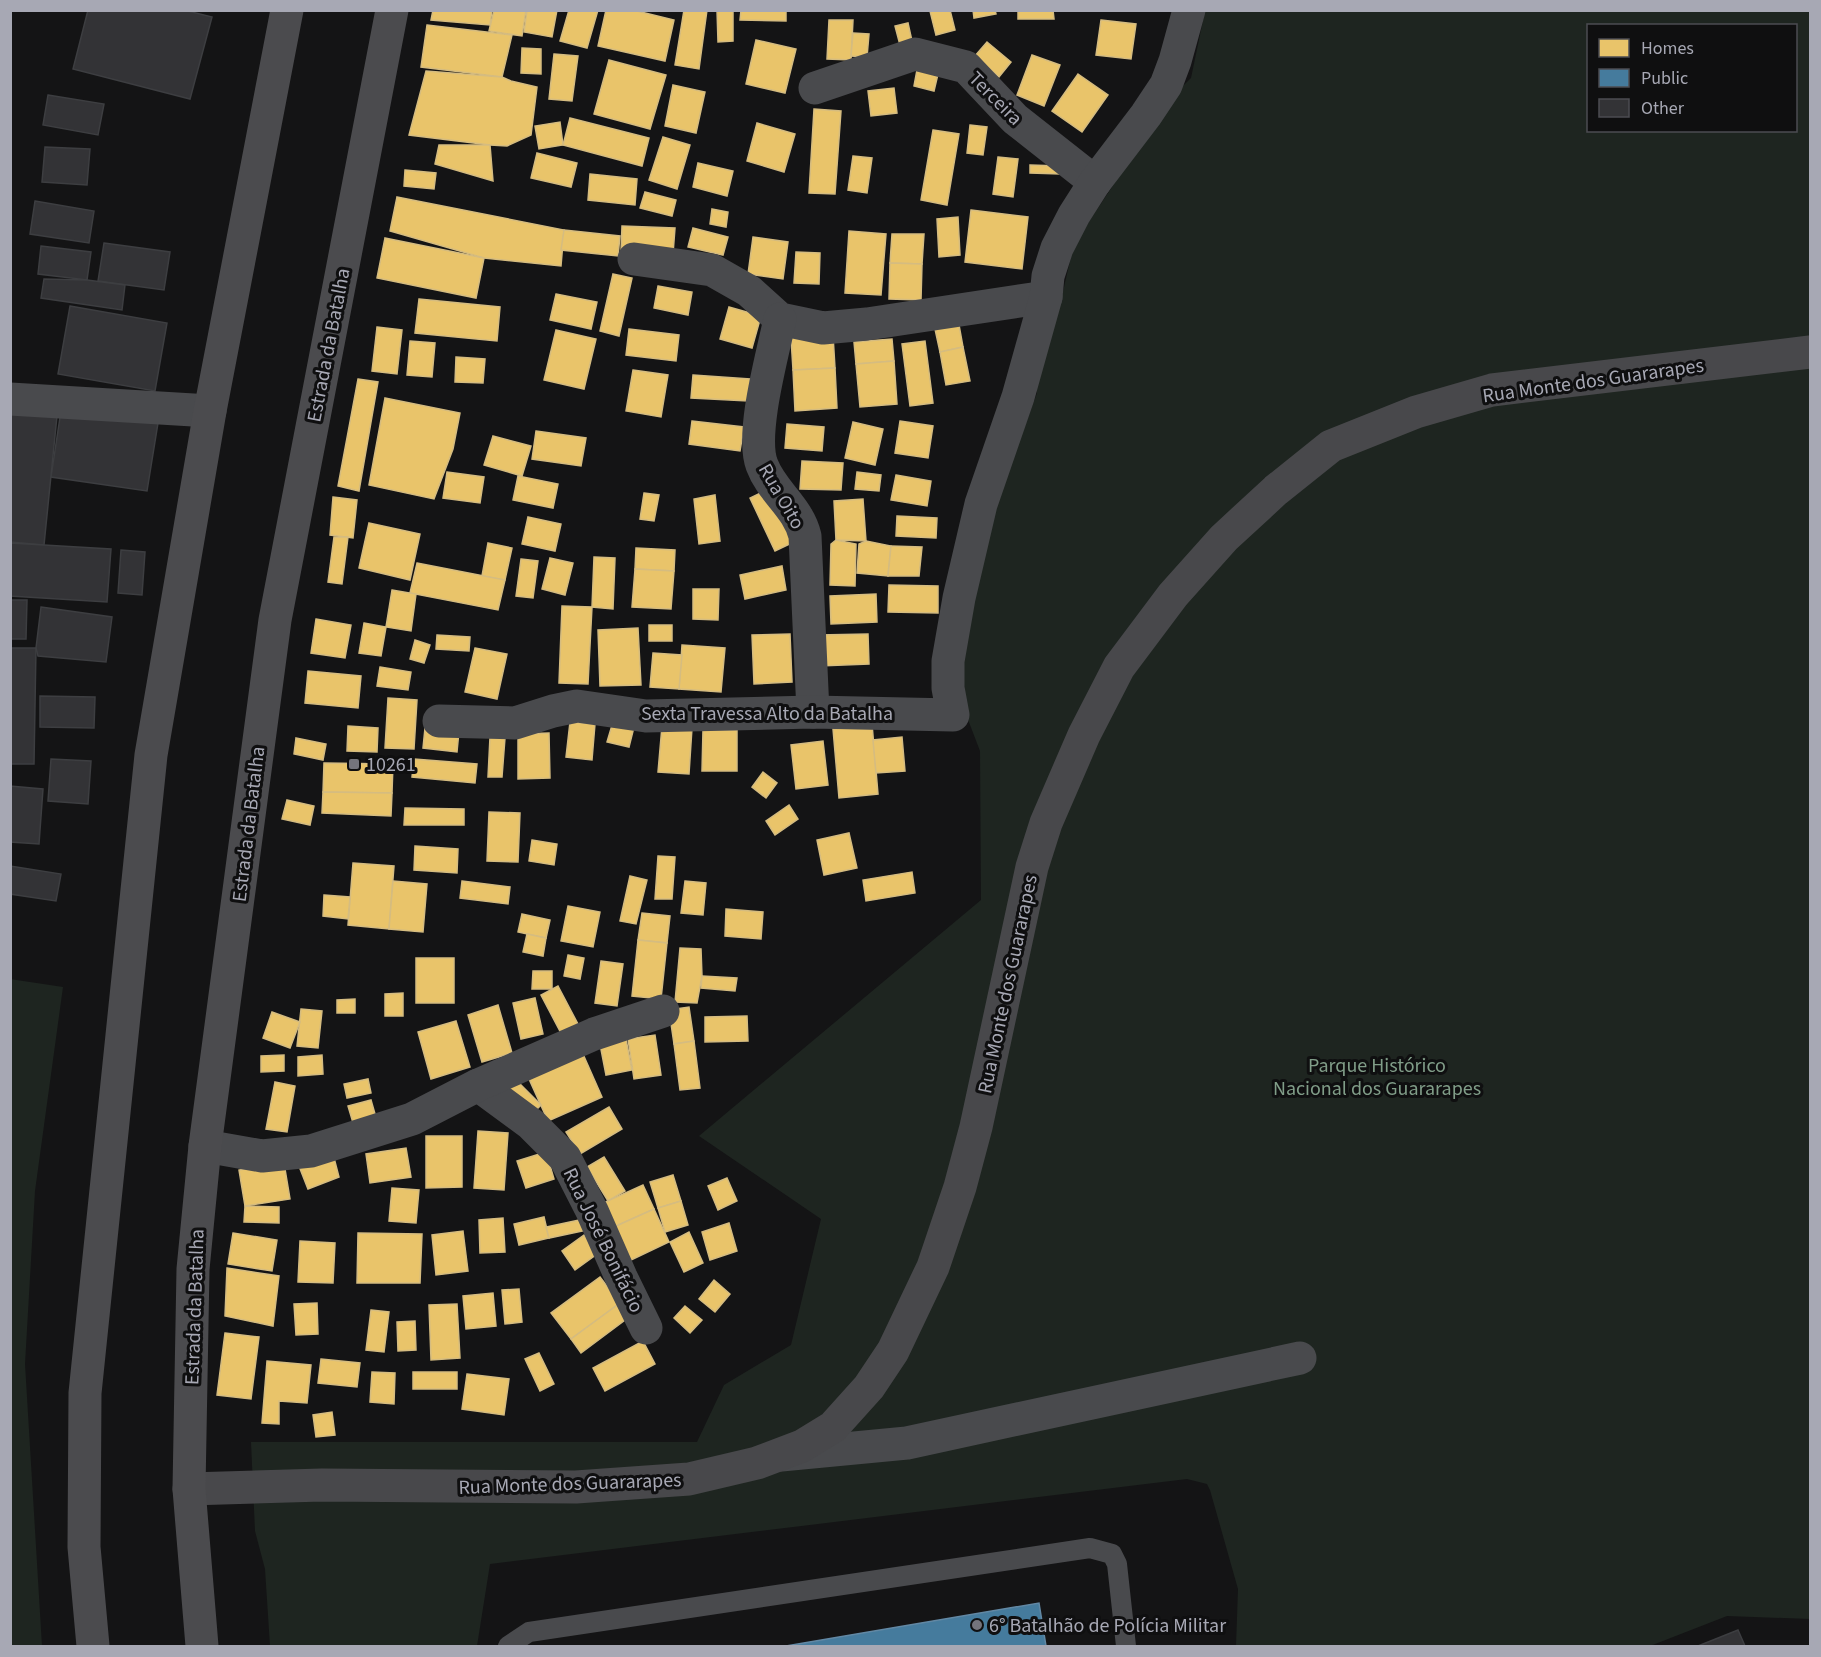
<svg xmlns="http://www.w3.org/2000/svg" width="1821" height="1657" font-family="'Source Sans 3',sans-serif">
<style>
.green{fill:#1e2520;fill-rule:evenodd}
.homes{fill:#e9c46a;stroke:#d5bc80;stroke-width:1.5}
.public{fill:#457b9d;stroke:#6288a4;stroke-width:1.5}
.building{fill:#333336;stroke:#3d3e41;stroke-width:1.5}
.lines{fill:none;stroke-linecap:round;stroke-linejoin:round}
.service{stroke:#494a4d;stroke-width:20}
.minor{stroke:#494a4d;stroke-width:33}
.secondary{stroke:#48484b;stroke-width:33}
.trunk{stroke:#4b4b4e;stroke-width:33}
.poi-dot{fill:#74747c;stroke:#0f0f10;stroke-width:2}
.labels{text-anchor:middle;stroke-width:6;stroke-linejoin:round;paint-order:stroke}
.street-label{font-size:20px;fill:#a7a8b4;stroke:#0f0f10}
.poi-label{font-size:20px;fill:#a7a8b4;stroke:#0f0f10;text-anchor:start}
.park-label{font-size:20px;fill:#809d88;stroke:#0f0f10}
</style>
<rect width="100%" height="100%" fill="#141415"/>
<g class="green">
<path d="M1205,11H1810V1619L1727,1616L1650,1646H1236L1238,1589L1210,1490L1207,1484L1187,1479L490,1564L477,1646H270L265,1569L255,1531L251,1442H697L724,1385L791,1345L821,1219L699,1136L981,900L980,751L967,717L962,664L985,534L1037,393L1031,366L1058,313L1074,244L1116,181L1119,149L1191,78ZM1588,26H1796V130H1588Z"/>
<polygon points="10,979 63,987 35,1191 25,1364 42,1646 12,1646 10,1628"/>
</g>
<g class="homes">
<polygon points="433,10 492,10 490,25 431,20"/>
<polygon points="494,10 526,10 522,36 489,31"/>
<polygon points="527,10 557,10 552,37 524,32"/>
<polygon points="569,10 598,10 587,48 560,41"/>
<polygon points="606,10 633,10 674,20 665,61 598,46"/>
<polygon points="684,10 707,10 699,69 675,65"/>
<polygon points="717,10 733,10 733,41 718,42"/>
<polygon points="741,10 786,10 786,21 740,20"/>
<polygon points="950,10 955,30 936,35 930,11"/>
<polygon points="973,10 995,10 996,14 974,18"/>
<polygon points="1018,10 1053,10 1054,19 1018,19"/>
<polygon points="829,20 853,20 851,60 827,59"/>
<polygon points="1101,20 1136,24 1131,59 1096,55"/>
<polygon points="908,23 912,41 900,45 895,26"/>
<polygon points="427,25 512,35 502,77 421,67"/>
<polygon points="853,33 869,34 867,57 851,56"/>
<polygon points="756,40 796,49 785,93 746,84"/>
<polygon points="987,42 1011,62 999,77 975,56"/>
<polygon points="522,48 541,49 541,74 521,73"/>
<polygon points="554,54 578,56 572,101 549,99"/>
<polygon points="1032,55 1060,65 1044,106 1017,95"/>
<polygon points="609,60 666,75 650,129 594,114"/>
<polygon points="917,70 938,74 934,91 914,86"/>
<polygon points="426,71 502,77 511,81 537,87 531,135 507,146 490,145 409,135"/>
<polygon points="1078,74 1108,95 1082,132 1052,111"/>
<polygon points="673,85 705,92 696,133 665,126"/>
<polygon points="894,88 897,113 871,116 868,91"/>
<polygon points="814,109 841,111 835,194 809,193"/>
<polygon points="570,118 649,138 642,166 563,145"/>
<polygon points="560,122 563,145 539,149 535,126"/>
<polygon points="757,123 795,134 784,172 747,161"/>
<polygon points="970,125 987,127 983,155 967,153"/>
<polygon points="933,130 959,134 947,205 921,200"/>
<polygon points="663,137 690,145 677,189 649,180"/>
<polygon points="439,145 490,145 493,181 435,164"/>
<polygon points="537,153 577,163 571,187 531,178"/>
<polygon points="853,156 872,158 867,193 848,190"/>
<polygon points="998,157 1018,159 1013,197 993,194"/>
<polygon points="698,163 733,171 727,196 693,187"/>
<polygon points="1030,165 1060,166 1060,174 1030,173"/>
<polygon points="405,170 436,173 434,189 404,186"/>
<polygon points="590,174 637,179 635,205 588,200"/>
<polygon points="645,192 676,200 672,216 640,208"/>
<polygon points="397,197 564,230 561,266 484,258 390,231"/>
<polygon points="712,209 728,212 726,227 710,224"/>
<polygon points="971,210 1028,217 1022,269 965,262"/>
<polygon points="958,217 960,255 939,257 937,219"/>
<polygon points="622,226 675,228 673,254 621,252"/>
<polygon points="693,228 728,237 723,255 688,247"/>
<polygon points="564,230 620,236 618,256 561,250"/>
<polygon points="849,231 886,234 881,295 845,293"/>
<polygon points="892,234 924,234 922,264 890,263"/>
<polygon points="753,237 788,242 783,279 748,274"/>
<polygon points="385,238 484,258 476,298 377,278"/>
<polygon points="796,252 820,253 819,284 794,283"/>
<polygon points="890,263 922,264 921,300 889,299"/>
<polygon points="613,274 632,278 619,336 600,331"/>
<polygon points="658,286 692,292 688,315 654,308"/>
<polygon points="556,294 597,302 591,329 550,320"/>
<polygon points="419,299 500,307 497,341 415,333"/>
<polygon points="729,307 761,316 752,348 720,339"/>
<polygon points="959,325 963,347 940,352 935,329"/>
<polygon points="377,327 402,330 397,374 372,371"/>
<polygon points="629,329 679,335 676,361 626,355"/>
<polygon points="556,330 596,339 584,389 544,380"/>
<polygon points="833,335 835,368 793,370 791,338"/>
<polygon points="892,339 894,361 856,364 854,342"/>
<polygon points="410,341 435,343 432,377 407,375"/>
<polygon points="925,341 933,403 910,406 902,344"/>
<polygon points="963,347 970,381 946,385 940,352"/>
<polygon points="456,357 485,359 483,383 455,382"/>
<polygon points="894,361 897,404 860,407 856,364"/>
<polygon points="835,368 837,408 795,411 793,370"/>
<polygon points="633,370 668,375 661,417 626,411"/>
<polygon points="693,375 750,379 748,401 691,398"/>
<polygon points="358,379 378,382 359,491 338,486"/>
<polygon points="385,398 460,413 453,449 434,499 369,485"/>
<polygon points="692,421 744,427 740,451 689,444"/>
<polygon points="900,421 933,426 928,458 895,453"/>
<polygon points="853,422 883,429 875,465 845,458"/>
<polygon points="787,424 824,427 822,451 785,448"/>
<polygon points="536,431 586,438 581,466 532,459"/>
<polygon points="493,436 531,446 522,476 484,465"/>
<polygon points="802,461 843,463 841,490 800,489"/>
<polygon points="447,472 484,477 480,503 443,498"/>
<polygon points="857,472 881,475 879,491 855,489"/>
<polygon points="896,475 931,481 927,506 891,500"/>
<polygon points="518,476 558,484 553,508 513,500"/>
<polygon points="769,489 794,542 775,551 750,498"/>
<polygon points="644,493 659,495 654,521 640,519"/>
<polygon points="715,495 720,541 699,544 694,499"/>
<polygon points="333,497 357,500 353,538 330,535"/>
<polygon points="863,499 866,541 836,540 834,501"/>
<polygon points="897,516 937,518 936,538 896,536"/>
<polygon points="528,517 561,524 555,551 522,544"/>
<polygon points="369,523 420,534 410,580 359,568"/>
<polygon points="334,537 348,537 342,584 328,582"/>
<polygon points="836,540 856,544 855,586 830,585 831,544"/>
<polygon points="866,541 891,546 888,576 857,573 859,544"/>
<polygon points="488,543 512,548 505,580 482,576"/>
<polygon points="891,546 922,547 919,576 888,576"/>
<polygon points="636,548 675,550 674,571 635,569"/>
<polygon points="594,557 615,558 613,609 592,607"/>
<polygon points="550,558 573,563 565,595 542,589"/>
<polygon points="521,559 538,561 533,598 516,596"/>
<polygon points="417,563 505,580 498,610 410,593"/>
<polygon points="782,566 786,590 745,599 740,575"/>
<polygon points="635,569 674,571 671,609 632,607"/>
<polygon points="889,585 938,586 938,613 888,612"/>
<polygon points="693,589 719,589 718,620 693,619"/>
<polygon points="392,590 416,594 411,631 386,627"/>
<polygon points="876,594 877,622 831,624 830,596"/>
<polygon points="562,606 592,607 588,684 559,683"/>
<polygon points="316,619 351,625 345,658 311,653"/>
<polygon points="364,623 386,627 381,656 359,653"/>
<rect x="649" y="625" width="23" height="16"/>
<polygon points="638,628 641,685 600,686 598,630"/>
<polygon points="790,634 792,682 754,684 752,635"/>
<polygon points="868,634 869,664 819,666 818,635"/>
<polygon points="437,635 470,637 469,651 436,649"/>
<polygon points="415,640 430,645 424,663 410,659"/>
<polygon points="682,645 725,648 721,692 679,689"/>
<polygon points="475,648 507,654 497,699 465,692"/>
<polygon points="653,653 682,655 679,689 650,687"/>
<polygon points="380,667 411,672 408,690 377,686"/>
<polygon points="308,671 361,676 358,708 305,703"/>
<polygon points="388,698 417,700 414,749 385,748"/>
<polygon points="570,722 595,724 592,760 566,757"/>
<polygon points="613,722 634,727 629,747 607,742"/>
<polygon points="872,724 878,794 839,798 833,729"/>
<polygon points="348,726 378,728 377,752 347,751"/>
<polygon points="662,726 692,728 689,774 658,772"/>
<polygon points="425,728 459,731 457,752 423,748"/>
<polygon points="703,730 737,730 737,771 702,771"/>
<polygon points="549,733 550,778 518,779 518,734"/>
<polygon points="490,737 505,738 502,777 488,777"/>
<polygon points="902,737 905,771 876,773 873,740"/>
<polygon points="296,738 326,744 323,760 294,754"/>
<polygon points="823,741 828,785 796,789 791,745"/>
<polygon points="414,759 477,764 475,783 412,777"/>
<polygon points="324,763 393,764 392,793 323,792"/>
<polygon points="763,772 777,783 766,798 752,787"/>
<polygon points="323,792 392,793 391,816 322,813"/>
<polygon points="287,800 314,806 310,825 282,819"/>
<polygon points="789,805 798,819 775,835 766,821"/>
<polygon points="405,808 464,809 464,825 404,825"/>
<polygon points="489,812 520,813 518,862 487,861"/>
<polygon points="849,833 857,868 824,875 817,840"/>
<polygon points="532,840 557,844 554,865 529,861"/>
<polygon points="415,846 458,849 457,873 414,870"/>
<polygon points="658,856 675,857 672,899 655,899"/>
<polygon points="353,863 394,866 389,929 348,925"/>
<polygon points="912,872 915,893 866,901 863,880"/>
<polygon points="630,876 647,880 636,924 620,921"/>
<polygon points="393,881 427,884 423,932 389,929"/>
<polygon points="462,881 510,887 508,904 460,898"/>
<polygon points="685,881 706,883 703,915 681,913"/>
<polygon points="324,895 350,897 348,919 323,916"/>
<polygon points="568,906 600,912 593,947 561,941"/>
<polygon points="726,909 763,912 761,939 725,936"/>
<polygon points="642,913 670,916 667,943 638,940"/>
<polygon points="522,914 550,920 546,938 518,932"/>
<polygon points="527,934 546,938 543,956 523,952"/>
<polygon points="638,940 667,943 661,999 632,996"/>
<polygon points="680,948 701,949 702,976 697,1003 675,1002"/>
<polygon points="568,955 584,958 580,979 564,976"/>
<rect x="416" y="958" width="38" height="45"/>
<polygon points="601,961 623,964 617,1006 595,1003"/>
<polygon points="533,971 552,971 552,989 532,989"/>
<polygon points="702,976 737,978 735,991 701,988"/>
<polygon points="558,986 579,1026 562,1035 541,995"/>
<polygon points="403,993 403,1016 385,1016 385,994"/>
<polygon points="535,998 543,1034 521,1039 513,1003"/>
<polygon points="355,999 355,1013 337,1013 337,1000"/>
<polygon points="498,1005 512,1053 482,1062 468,1015"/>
<polygon points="689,1007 694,1041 674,1044 669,1010"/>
<polygon points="301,1009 322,1011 318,1048 297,1046"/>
<polygon points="272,1012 300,1022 290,1048 263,1038"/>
<polygon points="747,1016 748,1041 705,1042 705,1017"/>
<polygon points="456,1021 470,1067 431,1079 418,1032"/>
<polygon points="625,1034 632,1070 606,1075 599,1039"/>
<polygon points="655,1035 661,1075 634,1079 628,1039"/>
<polygon points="694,1041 700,1088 680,1090 674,1044"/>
<polygon points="579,1045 602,1097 548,1121 525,1070"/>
<polygon points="284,1055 284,1071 261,1072 261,1056"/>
<polygon points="322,1055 323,1074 298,1076 298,1057"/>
<polygon points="512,1076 541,1105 530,1116 501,1087"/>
<polygon points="368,1079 371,1093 347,1098 344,1084"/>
<polygon points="275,1082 295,1086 287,1132 266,1129"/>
<polygon points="371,1100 377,1121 354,1126 348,1106"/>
<polygon points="609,1107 622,1129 580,1154 566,1132"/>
<polygon points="478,1131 508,1133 504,1190 474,1188"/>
<polygon points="426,1136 462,1136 462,1187 426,1188"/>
<polygon points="406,1148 411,1177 370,1183 366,1154"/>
<polygon points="546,1152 554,1179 526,1188 517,1161"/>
<polygon points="333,1154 339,1177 308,1189 297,1161"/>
<polygon points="604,1157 625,1191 608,1201 587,1167"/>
<polygon points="284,1163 290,1199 245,1206 239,1170"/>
<polygon points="673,1175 681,1201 658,1208 650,1182"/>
<polygon points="727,1178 737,1201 718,1210 708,1186"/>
<polygon points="643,1185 654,1209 614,1227 603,1203"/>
<polygon points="392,1188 419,1190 416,1223 389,1221"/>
<polygon points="681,1201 688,1225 665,1232 658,1208"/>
<polygon points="245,1206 279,1207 279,1223 244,1222"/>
<polygon points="654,1209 669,1242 629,1261 614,1227"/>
<polygon points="544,1217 549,1238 519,1245 514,1224"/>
<polygon points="503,1218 505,1252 480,1253 479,1220"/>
<polygon points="589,1218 592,1229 549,1238 546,1227"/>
<polygon points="729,1223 737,1251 710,1260 702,1232"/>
<polygon points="463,1231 468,1271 436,1275 432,1235"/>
<polygon points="689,1232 703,1263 684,1272 670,1242"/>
<polygon points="233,1233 277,1240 272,1271 228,1264"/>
<polygon points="358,1233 422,1234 420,1283 357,1283"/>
<polygon points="584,1235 597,1254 575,1270 562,1251"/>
<polygon points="300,1241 335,1243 333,1283 298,1282"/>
<polygon points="227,1268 279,1276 273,1326 225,1316"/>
<polygon points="600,1277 620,1303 571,1339 551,1313"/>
<polygon points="714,1280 730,1294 715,1312 699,1299"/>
<polygon points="519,1289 522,1322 505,1324 502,1290"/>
<polygon points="493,1293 496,1326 466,1329 463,1296"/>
<polygon points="317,1303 318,1334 296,1335 294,1304"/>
<polygon points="620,1303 629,1317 581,1353 571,1339"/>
<polygon points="457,1304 460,1358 431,1360 429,1305"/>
<polygon points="685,1306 702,1320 690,1333 674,1318"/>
<polygon points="371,1310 389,1312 384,1352 366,1350"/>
<polygon points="415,1321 416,1350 398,1351 397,1322"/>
<polygon points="225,1333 259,1337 251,1399 217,1395"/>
<polygon points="643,1341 655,1364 605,1391 593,1368"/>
<polygon points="539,1353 554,1384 540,1391 525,1359"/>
<polygon points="321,1359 360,1363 357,1387 318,1383"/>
<polygon points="267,1361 311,1365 307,1403 279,1401 279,1424 262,1423"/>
<polygon points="372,1372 395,1373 394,1404 370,1402"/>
<rect x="413" y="1372" width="44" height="17"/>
<polygon points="467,1374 509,1379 504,1415 462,1409"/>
<polygon points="332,1412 335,1435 316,1437 313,1415"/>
</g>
<polygon class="public" points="1039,1603 1046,1646 786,1646"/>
<g class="building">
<polygon points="88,10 184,10 212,17 190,99 73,69"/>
<polygon points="48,95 104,104 98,135 43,125"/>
<polygon points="45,147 90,149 87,185 42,182"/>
<polygon points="35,201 94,211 89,243 30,234"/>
<polygon points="104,243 170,252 164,290 98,281"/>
<polygon points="41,246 91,252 87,280 38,274"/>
<polygon points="44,279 87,280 125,285 122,310 41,298"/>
<polygon points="70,306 167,323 155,391 58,374"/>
<polygon points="62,404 159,417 147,491 51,477"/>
<polygon points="10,412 57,416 44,545 10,542"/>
<polygon points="10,543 111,549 107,602 10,596"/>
<polygon points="121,550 145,552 142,595 118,593"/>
<polygon points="10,600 27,600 26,639 10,639"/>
<polygon points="41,607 112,617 106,662 38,656 36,648"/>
<polygon points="10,648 36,648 34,764 10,764"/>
<polygon points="40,696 95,697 94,728 40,727"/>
<polygon points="51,759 91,761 88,804 48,801"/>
<polygon points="10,786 43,789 39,844 10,842"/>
<polygon points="10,866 61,874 56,901 10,894"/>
<polygon points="1738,1630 1745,1646 1698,1646"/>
</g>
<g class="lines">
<polyline class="service" points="508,1646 529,1632 1090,1548 1112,1554 1117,1564 1126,1646"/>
<g class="minor">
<polyline points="815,88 915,54 966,67 1015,119 1095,182"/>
<polyline points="634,259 712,270 749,291 780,319 823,328 867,324 1046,297"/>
<path d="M780,319C773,353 750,434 762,465C772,492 798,507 805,536L813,712"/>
<polyline points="10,399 210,411"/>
<polyline points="439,721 515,723 553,711 577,706 646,716 813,712 953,715 948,688 948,661 959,598 981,504 1018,397 1046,297 1048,276 1057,248 1074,215 1095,182 1146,115 1166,85 1175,61 1189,10"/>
<polyline points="478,1085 531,1124 565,1158 592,1211 621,1277 646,1328"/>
<polyline points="205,1146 262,1156 311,1151 412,1119 478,1085 594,1034 663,1011"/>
<polyline points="781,1455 907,1443 1300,1358"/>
</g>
<polyline class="secondary" points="189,1489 322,1485 576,1487 689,1479 757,1463 802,1446 833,1427 869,1387 893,1351 933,1267 960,1187 976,1127 1032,867 1046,823 1084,735 1119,667 1173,595 1224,538 1276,490 1331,446 1416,412 1492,390 1810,352"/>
<g class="trunk">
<polyline points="93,1646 84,1547 85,1393 151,755 210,411 287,10"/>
<polyline points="202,1646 189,1489 193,1269 205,1146 275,620 392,10"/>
</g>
</g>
<g class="poi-dot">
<rect x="348" y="758" width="12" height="12" rx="3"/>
<circle cx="977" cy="1625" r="6"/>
</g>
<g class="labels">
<g class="street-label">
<text transform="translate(996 98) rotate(45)" y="7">Terceira</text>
<text transform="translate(328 345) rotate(-79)" y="7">Estrada da Batalha</text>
<text transform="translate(1593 380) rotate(-8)" y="7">Rua Monte dos Guararapes</text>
<text transform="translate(782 496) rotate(60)" y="7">Rua Oito</text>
<text x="767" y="720">Sexta Travessa Alto da Batalha</text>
<text transform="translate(248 824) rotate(-83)" y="7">Estrada da Batalha</text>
<text transform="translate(1007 984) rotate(-78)" y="7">Rua Monte dos Guararapes</text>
<text transform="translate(604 1240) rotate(64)" y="7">Rua José Bonifácio</text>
<text transform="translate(194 1307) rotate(-88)" y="7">Estrada da Batalha</text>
<text transform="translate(570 1483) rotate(-2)" y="7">Rua Monte dos Guararapes</text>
</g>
<g class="poi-label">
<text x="366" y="771">10261</text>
<text x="989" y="1632">6° Batalhão de Polícia Militar</text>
</g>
<g class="park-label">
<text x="1377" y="1072">Parque Histórico<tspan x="1377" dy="23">Nacional dos Guararapes</tspan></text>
</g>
</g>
<rect width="1821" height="1657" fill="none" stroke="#a7a8b4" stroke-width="24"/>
<rect x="1587" y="24" width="210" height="108" fill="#0f0f10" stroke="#4c4c52" stroke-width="1.5"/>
<rect x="1599" y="39" width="30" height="18" fill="#e9c46a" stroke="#4c4c52" stroke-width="1.5"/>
<text x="1641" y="54" font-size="18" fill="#a7a8b4">Homes</text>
<rect x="1599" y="69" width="30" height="18" fill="#457b9d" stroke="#4c4c52" stroke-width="1.5"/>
<text x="1641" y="84" font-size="18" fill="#a7a8b4">Public</text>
<rect x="1599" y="99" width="30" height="18" fill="#333336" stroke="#4c4c52" stroke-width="1.5"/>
<text x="1641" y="114" font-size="18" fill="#a7a8b4">Other</text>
</svg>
